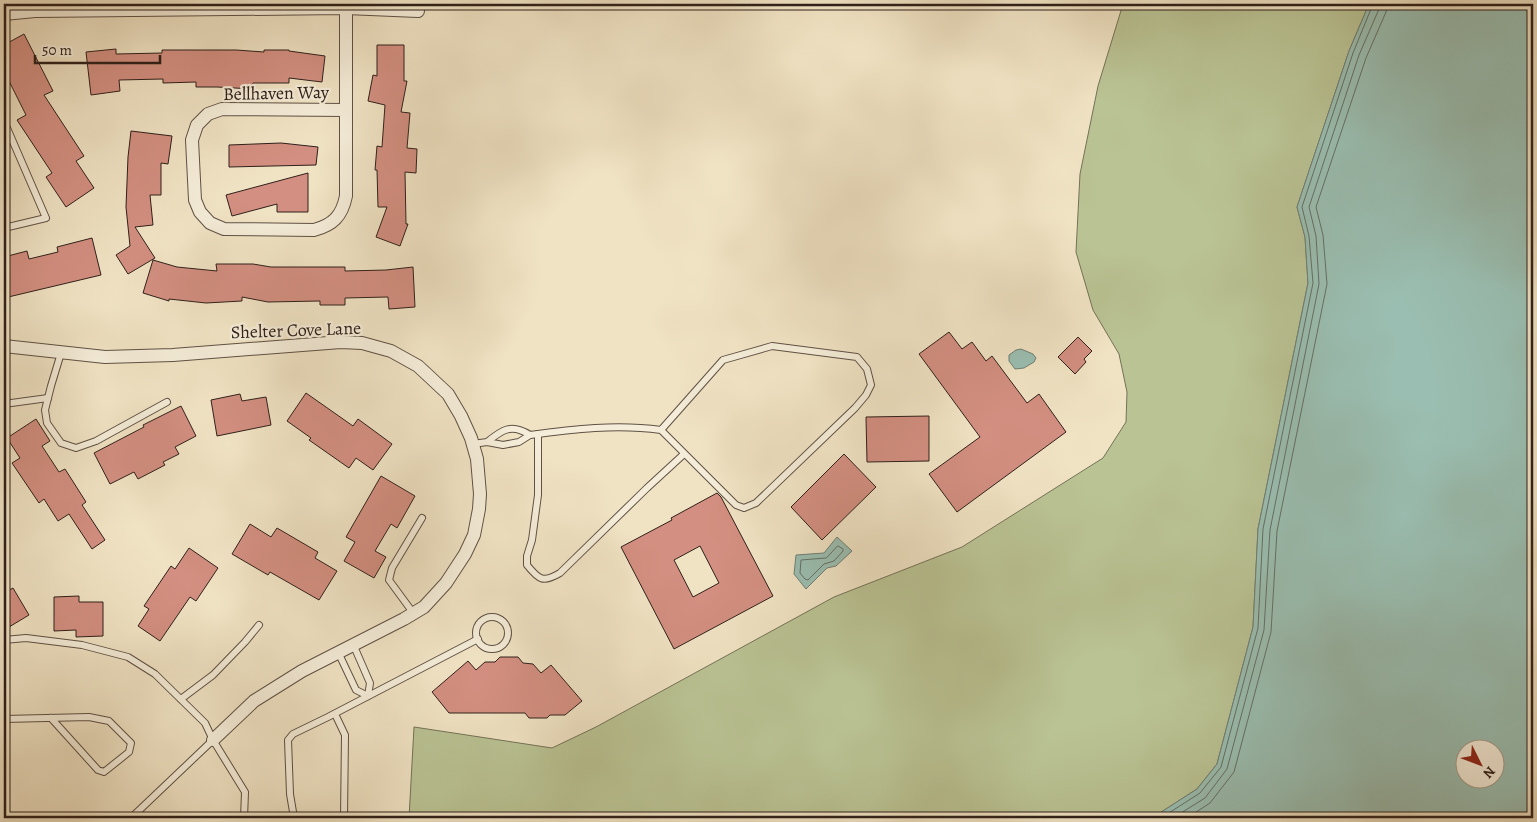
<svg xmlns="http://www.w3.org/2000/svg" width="1537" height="822" font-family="Alegreya,serif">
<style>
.green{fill:#bac394;stroke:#747257}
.water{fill:#9abeb1;stroke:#6f7f75;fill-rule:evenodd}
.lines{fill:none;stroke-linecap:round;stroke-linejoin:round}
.shore{stroke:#646f66;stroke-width:1}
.building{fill:#d38f81;stroke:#2f201a;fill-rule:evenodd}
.service-casing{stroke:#5f5144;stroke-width:8}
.minor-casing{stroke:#5f5144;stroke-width:14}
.service{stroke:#f5edd9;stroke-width:6}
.minor{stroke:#f5edd9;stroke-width:12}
.labels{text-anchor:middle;stroke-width:4.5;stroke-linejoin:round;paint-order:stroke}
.street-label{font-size:18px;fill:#2f201a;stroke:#f5edd9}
</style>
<rect width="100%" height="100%" fill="#f0e3c4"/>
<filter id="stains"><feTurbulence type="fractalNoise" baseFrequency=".004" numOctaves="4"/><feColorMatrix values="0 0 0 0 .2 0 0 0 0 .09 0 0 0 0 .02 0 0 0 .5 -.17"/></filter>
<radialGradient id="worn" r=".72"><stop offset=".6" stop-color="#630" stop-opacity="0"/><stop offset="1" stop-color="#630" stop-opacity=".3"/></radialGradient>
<polygon class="green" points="1123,4 1369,4 1349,51 1297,207 1305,237 1308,283 1258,529 1253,627 1217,764 1197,789 1152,818 409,818 414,727 552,748 596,727 834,597 962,547 1103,458 1126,422 1127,392 1119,354 1093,310 1076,252 1080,174 1098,86"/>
<g class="water">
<path d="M1369,4H1533V818H1152L1197,789L1217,764L1253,627L1258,529L1308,283L1305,237L1297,207L1349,51ZM1464,750H1494V780H1464Z"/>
<polygon points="1021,349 1033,354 1036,358 1034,362 1024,368 1015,369 1009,361 1009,355 1016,350"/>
<polygon points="837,537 852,551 836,566 827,568 806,589 794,574 796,555 824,553"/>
</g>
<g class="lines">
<g class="shore">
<polygon points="838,546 843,549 843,551 834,561 824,564 808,580 805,579 800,573 801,560 826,558"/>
<polyline points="1161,818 1200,793 1221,767 1258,628 1263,529 1313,283 1309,236 1302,207 1353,53 1373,4"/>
<polyline points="1173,818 1205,798 1227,769 1264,630 1270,530 1319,284 1316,236 1309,207 1359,55 1379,9 1379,4"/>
<polyline points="1187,818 1210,803 1234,772 1271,632 1277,531 1327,284 1323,235 1316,207 1366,58 1386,12 1387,4"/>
</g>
</g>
<g class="building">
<polygon points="24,34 53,91 44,95 84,156 76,161 94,188 66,207 46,177 52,173 17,120 26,115 4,71 4,45"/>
<polygon points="377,45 404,45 404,81 407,81 401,112 410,113 407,148 417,149 416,173 405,172 406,224 408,224 400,246 376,237 387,207 378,207 377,170 375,170 377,146 382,147 385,105 368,101 373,75 377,76"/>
<polygon points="116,49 116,54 162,53 162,50 236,50 264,52 264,50 289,50 289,51 325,56 322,82 289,78 289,83 253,83 253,89 217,87 196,87 196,82 163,83 163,79 119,80 120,91 91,95 86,52"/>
<polygon points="131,131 172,136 168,164 161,163 161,195 150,195 153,225 135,227 155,258 128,274 116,255 130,246 126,207 128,157"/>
<polygon points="281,143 318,147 316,165 229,167 229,145"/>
<polygon points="308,173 308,212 277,212 277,204 232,216 226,195"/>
<polygon points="92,238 101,275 4,298 4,257 27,251 29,259 58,252 57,247"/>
<polygon points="153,260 177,267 217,271 216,264 253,264 271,267 345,267 345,271 386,270 413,267 415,307 389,309 388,297 345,298 345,305 320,305 320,301 268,302 242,297 242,301 206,303 169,299 169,301 143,293"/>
<polygon points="949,332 962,349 972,342 986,361 992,356 1027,403 1039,394 1066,432 957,512 929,474 980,437 919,354"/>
<polygon points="1078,337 1092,351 1084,359 1086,362 1075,374 1058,357"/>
<polygon points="306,393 353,426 358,419 392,444 373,470 356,458 349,468 309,440 311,438 287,421"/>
<polygon points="240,394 242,401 266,397 271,425 217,436 211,400"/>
<polygon points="181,406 196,436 175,447 179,454 163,462 165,465 138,479 134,472 110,484 94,453 144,427 143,425"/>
<polygon points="929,416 929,461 867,462 866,417"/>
<polygon points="36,419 50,441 42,446 59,472 65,469 86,502 82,505 105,540 92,549 69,514 58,521 44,499 39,503 12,463 20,458 7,438"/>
<polygon points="844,454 876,487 822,540 791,507"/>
<polygon points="381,476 415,496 397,528 391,524 375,551 386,557 374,578 344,561 355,542 346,537"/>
<path d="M717,493L721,497L773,596L674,649L621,547L672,520L671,518ZM700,546L719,583L693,597L674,560Z"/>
<polygon points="250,524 271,537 277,528 318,552 315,558 337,571 319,600 270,572 268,575 232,554"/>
<polygon points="189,548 218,568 196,601 190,597 160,641 138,626 149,609 144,606 171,566 175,569"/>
<polygon points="13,588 29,615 4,630 4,593"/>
<polygon points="79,596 79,602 103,602 103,636 76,637 76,630 54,631 54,597"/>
<polygon points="500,657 518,657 523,663 533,664 541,673 551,665 582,701 565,715 550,715 547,718 529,718 525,713 449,713 432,692 468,661 476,670 485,662 495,662"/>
</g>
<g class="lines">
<g class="service-casing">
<g id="service">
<polyline points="4,121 46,218 4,228"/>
<polyline points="61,353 51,386 45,410 47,423 61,443 76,448 96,441 167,402"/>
<polyline points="4,404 48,398"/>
<path d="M538,434V495L532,540L527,556V565C539,580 543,583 560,573L647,488L684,454"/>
<path d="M530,435C573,429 617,424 661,430L736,505L744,508L756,503L855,408L866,395L871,385L867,369L857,357L772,346L723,360L661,430"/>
<path d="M473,444L487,442L503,445L519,442L530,435C511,423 502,430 487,442"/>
<polyline points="414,614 389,580 392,568 422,518"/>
<circle cx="492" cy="633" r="16"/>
<polyline points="4,640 26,638 82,645 128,657 155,674 205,723 213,740 245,792 244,818"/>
<polyline points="338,652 356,690 368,696 370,683 353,644"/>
<polyline points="181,699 213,675 245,642 259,625"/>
<polyline points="335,714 345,735 344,818"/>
<polyline points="4,719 89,717 109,721 131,743 129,752 104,772 98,770 51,718"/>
<polyline points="131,818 213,740"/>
<polyline points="294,818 290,794 288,740 293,734 328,717 478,639"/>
</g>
</g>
<g class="minor-casing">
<g id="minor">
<polyline points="4,14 35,11 346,8 418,11"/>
<path d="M346,110L222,109L208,114L197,125L192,140L195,200L200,212L210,223L224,229L314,230C333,225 342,216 346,196V8"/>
<polyline points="4,346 105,357 173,355 341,342 362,343 391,351 418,366 448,394 461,416 471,438 477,459 480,494 479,509 474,535 465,554 446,583 424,607 404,619 302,671 254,701 213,740"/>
</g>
</g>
<use href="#service" class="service"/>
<use href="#minor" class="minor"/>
</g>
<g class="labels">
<g class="street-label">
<text transform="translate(276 93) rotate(-1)" y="6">Bellhaven Way</text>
<text transform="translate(296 330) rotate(-2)" y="6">Shelter Cove Lane</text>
</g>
</g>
<rect width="1537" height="822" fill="none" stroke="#f0e3c4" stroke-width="20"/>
<rect x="5" y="5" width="1527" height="812" fill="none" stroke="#2f201a" stroke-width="2.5"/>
<rect x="10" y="10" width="1517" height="802" fill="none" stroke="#2f201a"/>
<g transform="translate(1480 764) rotate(132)"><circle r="24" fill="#f5edd9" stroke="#a69b8d"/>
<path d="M0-4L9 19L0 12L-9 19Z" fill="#8f2418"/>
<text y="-8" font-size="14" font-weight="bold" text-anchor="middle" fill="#2f201a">N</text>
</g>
<path d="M35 55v8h125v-8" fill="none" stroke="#2f201a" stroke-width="2.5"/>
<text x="42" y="55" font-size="15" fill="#2f201a" stroke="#f5edd9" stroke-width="4" paint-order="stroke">50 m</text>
<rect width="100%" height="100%" filter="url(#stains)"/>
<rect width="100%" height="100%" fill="url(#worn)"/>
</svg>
